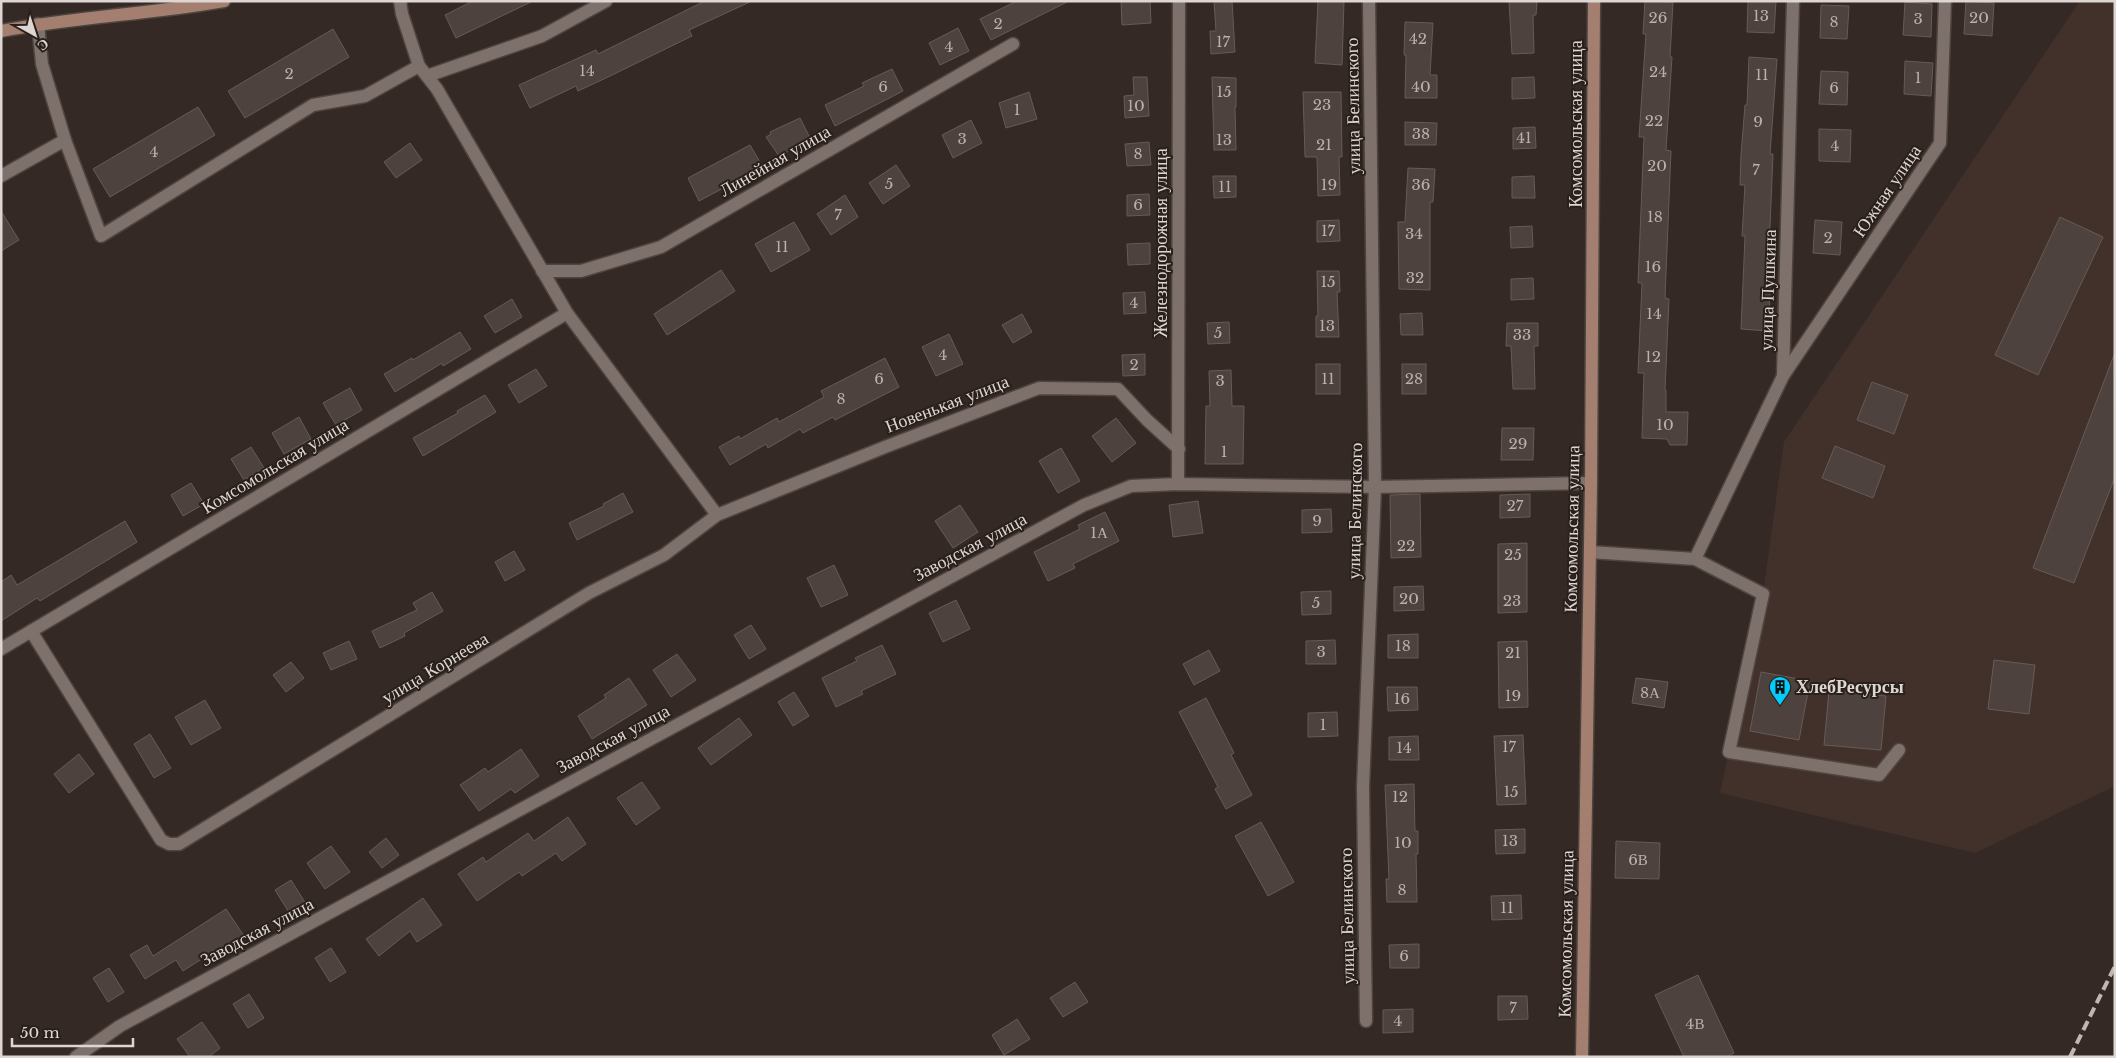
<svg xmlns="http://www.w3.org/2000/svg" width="2116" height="1058" font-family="'Libre Baskerville',serif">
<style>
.built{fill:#42312a}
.building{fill:#4e423e;stroke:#675b56}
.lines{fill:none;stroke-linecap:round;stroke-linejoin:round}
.street-casing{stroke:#4e4541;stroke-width:15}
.secondary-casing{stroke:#4e4541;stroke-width:15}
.street{stroke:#7e716c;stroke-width:12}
.secondary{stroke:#a47f70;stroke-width:12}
.rail{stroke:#bfb7b4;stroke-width:4;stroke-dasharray:10 5;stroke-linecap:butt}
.labels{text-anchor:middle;stroke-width:4;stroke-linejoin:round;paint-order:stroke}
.number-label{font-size:15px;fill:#bab1ae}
.street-label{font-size:18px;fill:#ded6d3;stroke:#2a201b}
.poi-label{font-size:18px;font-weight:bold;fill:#ded6d3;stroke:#2a201b;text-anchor:start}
</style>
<rect width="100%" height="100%" fill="#342925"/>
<polygon class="built" points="2080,1 2115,1 2115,786 1975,853 1720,793 1763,594 1784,442"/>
<g class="building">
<polygon points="473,1 533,1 456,38 445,15"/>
<polygon points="705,1 752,1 689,30 692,36 608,77 578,91 576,86 530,108 519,85 596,50 598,54"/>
<polygon points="1017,1 1069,1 991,40 980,19"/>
<polygon points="1121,1 1150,1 1151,23 1122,25"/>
<polygon points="1214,1 1232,1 1235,52 1211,54 1210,31 1216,31"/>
<polygon points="1318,1 1344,1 1342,65 1315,63"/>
<polygon points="1509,1 1537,1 1536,15 1533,15 1534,53 1512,54"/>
<polygon points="1645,1 1673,2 1670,57 1672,57 1666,150 1671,151 1665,298 1669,299 1665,390 1666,390 1666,412 1688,412 1687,445 1670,445 1667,439 1642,438 1644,373 1638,373 1642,283 1638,283 1644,137 1639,137 1646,34 1643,34"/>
<polygon points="1748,1 1776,1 1774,33 1747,32"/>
<polygon points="1966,1 1994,3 1992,36 1964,34"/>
<polygon points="1905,2 1932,4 1931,37 1903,35"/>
<polygon points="1821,5 1849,6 1847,39 1820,38"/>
<polygon points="1405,22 1433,23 1430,75 1437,75 1437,98 1405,98 1406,55 1404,55"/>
<polygon points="958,28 969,51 940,65 929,43"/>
<polygon points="333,29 349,57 245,118 228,91"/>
<polygon points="1749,57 1777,59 1770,154 1773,154 1769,251 1772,251 1768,331 1741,329 1745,236 1742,236 1745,185 1740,185 1741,154 1745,105 1747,105"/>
<polygon points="1905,61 1933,63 1931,96 1904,94"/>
<polygon points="892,69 903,91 835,126 825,105 864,86 862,83"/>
<polygon points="1821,71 1848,72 1847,105 1819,104"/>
<polygon points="1133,77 1147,77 1149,116 1125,118 1124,96 1134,95"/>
<polygon points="1212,77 1236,78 1236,107 1235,107 1236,150 1214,150"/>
<polygon points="1534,77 1535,98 1512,99 1512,78"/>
<polygon points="1029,92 1037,119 1006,128 999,103"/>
<polygon points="1303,92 1341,92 1342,157 1339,157 1340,195 1318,196 1317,157 1305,157"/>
<polygon points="198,107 215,135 110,197 93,169"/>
<polygon points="800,118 811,140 779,156 766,137 771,134 770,132"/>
<polygon points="971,120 982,143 953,158 942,135"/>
<polygon points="1405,122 1437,123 1436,145 1405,145"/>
<polygon points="1535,127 1536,148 1513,149 1513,128"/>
<polygon points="1819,129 1851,130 1850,162 1819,161"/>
<polygon points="1149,142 1151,165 1127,166 1125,144"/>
<polygon points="410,143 422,160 396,178 384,162"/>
<polygon points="750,145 763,167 699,201 688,178"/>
<polygon points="896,165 910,186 883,204 869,183"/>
<polygon points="1408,168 1435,169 1433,202 1430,202 1430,290 1399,289 1398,222 1405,222"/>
<polygon points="1213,176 1236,176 1236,197 1214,198"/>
<polygon points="1534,176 1535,198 1512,198 1512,177"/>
<polygon points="1149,194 1150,215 1127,216 1127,195"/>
<polygon points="845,195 858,217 831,235 817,214"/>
<polygon points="1,211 19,240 1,251"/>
<polygon points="2060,217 2103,237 2038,375 1995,355"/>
<polygon points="1339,220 1340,241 1317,242 1317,221"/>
<polygon points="1815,220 1842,222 1840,255 1813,253"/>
<polygon points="794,222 810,250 771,272 755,244"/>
<polygon points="1532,226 1533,247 1511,248 1510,227"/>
<polygon points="1150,243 1150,264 1128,265 1127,244"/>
<polygon points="721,270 735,291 667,335 654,314"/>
<polygon points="1317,271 1339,271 1340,292 1337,292 1339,337 1316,337 1316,316 1318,316"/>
<polygon points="1533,278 1534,299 1511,300 1511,279"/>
<polygon points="1145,292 1146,313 1124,314 1123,293"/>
<polygon points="512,299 522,317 495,333 484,316"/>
<polygon points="1422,313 1423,335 1401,335 1400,314"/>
<polygon points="1022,314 1032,332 1013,343 1002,325"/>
<polygon points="1229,322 1230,343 1208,344 1207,323"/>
<polygon points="1507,323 1538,323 1538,346 1534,346 1535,389 1513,389 1511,346 1506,346"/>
<polygon points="460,332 471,349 443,366 442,363 395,392 384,374 412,358 413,360"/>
<polygon points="949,334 963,364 936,376 922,347"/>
<polygon points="1145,354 1145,375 1123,376 1122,355"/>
<polygon points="2114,355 2115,477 2074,583 2033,568"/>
<polygon points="885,358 899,387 835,420 833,417 803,433 800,429 768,448 766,444 730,465 719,447 739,436 740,439 777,418 779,422 824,397 821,391"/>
<rect x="1316" y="364" width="24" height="30"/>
<rect x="1402" y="364" width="24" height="30"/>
<polygon points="536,369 547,386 519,403 508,385"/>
<polygon points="1231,370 1232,406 1244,406 1243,464 1205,464 1206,406 1210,406 1209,371"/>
<polygon points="1872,382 1908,395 1894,434 1857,420"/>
<polygon points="350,388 362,410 336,425 323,403"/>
<polygon points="485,395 496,412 423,456 413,438 458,413 457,411"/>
<polygon points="299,417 311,439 284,454 272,433"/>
<polygon points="1116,418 1136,443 1112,462 1092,436"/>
<polygon points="1502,428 1534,428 1533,460 1501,460"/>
<polygon points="1835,446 1885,466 1873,498 1822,478"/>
<polygon points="251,447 264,468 244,480 231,459"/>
<polygon points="1061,448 1080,481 1058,493 1039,461"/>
<polygon points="191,483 204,504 183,516 171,495"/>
<polygon points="623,493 633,512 577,540 569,523 604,506 603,504"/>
<polygon points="1420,494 1421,557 1391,558 1390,495"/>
<polygon points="1530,494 1530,517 1500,518 1500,495"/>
<polygon points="1198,501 1203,533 1173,537 1169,505"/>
<polygon points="960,505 978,532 953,548 935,521"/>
<polygon points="1331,509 1332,532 1302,533 1302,510"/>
<polygon points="1105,512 1119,541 1073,564 1075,568 1048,581 1034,552 1080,529 1078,525"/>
<polygon points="125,521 137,542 40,601 37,598 1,621 1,582 11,575 17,585"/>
<polygon points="1527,543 1527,612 1498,613 1498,544"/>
<polygon points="514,551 525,570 505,581 495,562"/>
<polygon points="834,565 848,595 821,607 807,578"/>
<polygon points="1423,586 1424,610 1394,611 1394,587"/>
<polygon points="1331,591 1331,614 1302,615 1301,592"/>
<polygon points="432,592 443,611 404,633 405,636 380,648 372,631 417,610 413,603"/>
<polygon points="956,600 970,629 943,642 929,613"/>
<polygon points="751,625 766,649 749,659 734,635"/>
<polygon points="1418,634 1418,658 1388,658 1388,635"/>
<polygon points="1335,640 1336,664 1306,664 1306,641"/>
<polygon points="349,641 357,659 331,670 323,653"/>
<polygon points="1527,641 1528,707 1499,708 1498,642"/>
<polygon points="882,645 896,674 861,691 863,694 836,707 822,678 857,661 855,658"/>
<polygon points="1209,650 1220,671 1194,685 1183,664"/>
<polygon points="677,654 696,680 671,697 653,670"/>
<polygon points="1994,660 2035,665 2029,714 1988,709"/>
<polygon points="291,662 304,678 286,692 273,675"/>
<polygon points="1761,672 1810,681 1799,740 1750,731"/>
<polygon points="629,678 647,705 592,739 578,716 606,698 604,695"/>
<polygon points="1636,678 1668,682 1664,708 1632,703"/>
<polygon points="1387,687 1417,687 1418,710 1388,711"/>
<polygon points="1829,691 1886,696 1881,750 1824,745"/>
<polygon points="794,692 809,716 793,726 778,702"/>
<polygon points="1206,698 1234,753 1231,755 1252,795 1226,809 1215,789 1218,787 1179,712"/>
<polygon points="205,700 221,728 191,745 175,717"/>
<polygon points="1337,712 1338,736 1308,737 1308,713"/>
<polygon points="739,718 752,735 711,765 698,748"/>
<polygon points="150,734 171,768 154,778 134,744"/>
<polygon points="1523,735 1526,804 1497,805 1494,736"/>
<polygon points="1418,736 1419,760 1389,760 1389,737"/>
<polygon points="521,749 539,776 515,793 511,789 479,811 460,785 485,768 488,772"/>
<polygon points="79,754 94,774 69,793 54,774"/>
<polygon points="642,782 660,808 636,825 617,798"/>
<polygon points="1414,784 1415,831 1418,831 1418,854 1416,854 1417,902 1387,902 1386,879 1389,879 1385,785"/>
<polygon points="568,817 586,844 562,861 556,853 522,876 519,872 477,901 458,874 483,857 486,862 528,833 534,841"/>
<polygon points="1261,822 1294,882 1268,896 1235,836"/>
<polygon points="1525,829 1525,853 1496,854 1495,830"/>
<polygon points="386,838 399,855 382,868 369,852"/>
<polygon points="1616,841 1660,843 1659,879 1615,878"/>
<polygon points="331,846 350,872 325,889 307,863"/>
<polygon points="291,880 306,904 290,914 275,890"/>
<polygon points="1521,895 1522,919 1492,920 1491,896"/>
<polygon points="423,898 442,925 417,942 410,931 379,956 366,939"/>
<polygon points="226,909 244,936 219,953 217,949 183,971 176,960 145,979 130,955 147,945 153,956"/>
<polygon points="1419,944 1419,968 1390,968 1389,945"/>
<polygon points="331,948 346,972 330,982 315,958"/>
<polygon points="109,968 124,992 108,1002 93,978"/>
<polygon points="1698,975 1734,1053 1726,1057 1684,1057 1655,995"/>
<polygon points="1075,982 1088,1002 1063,1017 1050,998"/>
<polygon points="249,994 264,1018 248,1028 233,1004"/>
<polygon points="1498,996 1527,996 1528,1019 1498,1020"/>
<polygon points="1413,1009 1413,1032 1383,1033 1383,1010"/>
<polygon points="1017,1019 1030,1039 1004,1055 992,1035"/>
<polygon points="202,1022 220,1048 209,1057 190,1057 177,1039"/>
</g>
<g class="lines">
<g class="street-casing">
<g id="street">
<polyline points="400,1 402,14 419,66 437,89 567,313 717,515"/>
<polyline points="38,24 42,64 65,140 101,236 313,105 365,96 419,66"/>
<polyline points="427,76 542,36 606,1"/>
<polyline points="1,176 65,140"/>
<polyline points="542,271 581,271 661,247 1013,44"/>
<polyline points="1783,376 1940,143 1945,1"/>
<polyline points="1178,484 1179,1"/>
<polyline points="1590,552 1695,559 1763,594 1729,752 1879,775 1899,750"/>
<polyline points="1695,559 1783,376 1793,1"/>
<polyline points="31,631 161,840 169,844 179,844 589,593 664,555 717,515 885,447 1039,388 1118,389 1147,420 1179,449"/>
<polyline points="1,649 567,313"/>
<polyline points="1366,1021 1363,787 1375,487 1369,1"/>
<polyline points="76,1057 120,1026 1084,505 1131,486 1178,484 1375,487 1591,483"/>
</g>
</g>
<g class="secondary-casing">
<g id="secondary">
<path d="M1,31C75,17 150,14 224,1"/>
<polyline points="1582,1057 1591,483 1594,1"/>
</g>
</g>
<use href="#street" class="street"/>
<use href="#secondary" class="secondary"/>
<polyline class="rail" points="2070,1057 2115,966"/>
</g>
<defs>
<g id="building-pin" transform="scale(1.125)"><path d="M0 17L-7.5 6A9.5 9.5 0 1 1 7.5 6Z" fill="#04cbf9" stroke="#2a201b"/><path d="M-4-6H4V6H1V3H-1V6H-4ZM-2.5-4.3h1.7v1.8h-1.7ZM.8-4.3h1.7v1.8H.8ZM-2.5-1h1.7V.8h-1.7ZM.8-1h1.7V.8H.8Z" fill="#111"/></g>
</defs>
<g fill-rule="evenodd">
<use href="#building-pin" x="1780" y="687"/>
</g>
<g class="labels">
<g class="number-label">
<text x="1761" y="21">13</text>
<text x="1658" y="23">26</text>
<text x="1979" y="23">20</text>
<text x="1918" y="24">3</text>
<text x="1834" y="27">8</text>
<text x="998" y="29">2</text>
<text x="1418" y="44">42</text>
<text x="1223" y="47">17</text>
<text x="949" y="52">4</text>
<text x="587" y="76">14</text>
<text x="1658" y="77">24</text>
<text x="289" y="79">2</text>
<text x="1762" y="80">11</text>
<text x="1918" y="83">1</text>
<text x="883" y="92">6</text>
<text x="1421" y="92">40</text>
<text x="1834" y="93">6</text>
<text x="1224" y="97">15</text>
<text x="1322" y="110">23</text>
<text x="1136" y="111">10</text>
<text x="1017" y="115">1</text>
<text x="1654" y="126">22</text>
<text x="1758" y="127">9</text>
<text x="1421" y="139">38</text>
<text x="1524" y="143">41</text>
<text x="962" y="144">3</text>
<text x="1224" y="145">13</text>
<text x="1324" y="150">21</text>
<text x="1835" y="151">4</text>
<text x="154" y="157">4</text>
<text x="1138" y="159">8</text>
<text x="1657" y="171">20</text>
<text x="1756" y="175">7</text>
<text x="889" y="189">5</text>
<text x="1329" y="190">19</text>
<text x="1421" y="190">36</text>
<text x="1225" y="192">11</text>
<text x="1138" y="210">6</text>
<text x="838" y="220">7</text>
<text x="1655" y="222">18</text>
<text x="1328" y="236">17</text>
<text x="1414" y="239">34</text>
<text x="1828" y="243">2</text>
<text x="782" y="252">11</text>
<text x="1653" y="272">16</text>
<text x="1415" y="283">32</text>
<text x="1328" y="287">15</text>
<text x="1134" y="308">4</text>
<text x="1654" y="319">14</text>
<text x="1327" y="331">13</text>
<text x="1218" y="338">5</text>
<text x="1522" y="340">33</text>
<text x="943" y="360">4</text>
<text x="1653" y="362">12</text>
<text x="1134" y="370">2</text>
<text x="879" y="384">6</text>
<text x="1328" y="384">11</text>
<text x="1414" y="384">28</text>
<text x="1220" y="386">3</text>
<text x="841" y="404">8</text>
<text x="1665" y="430">10</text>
<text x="1518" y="449">29</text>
<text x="1224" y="457">1</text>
<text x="1515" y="511">27</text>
<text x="1317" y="526">9</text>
<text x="1099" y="538">1А</text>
<text x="1406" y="551">22</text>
<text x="1513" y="560">25</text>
<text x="1409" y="604">20</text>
<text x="1512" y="606">23</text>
<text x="1316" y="608">5</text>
<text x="1403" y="651">18</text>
<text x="1321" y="657">3</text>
<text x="1513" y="658">21</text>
<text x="1650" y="698">8А</text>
<text x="1513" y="701">19</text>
<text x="1402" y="704">16</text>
<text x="1323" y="730">1</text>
<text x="1509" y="752">17</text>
<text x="1404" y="753">14</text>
<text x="1511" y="797">15</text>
<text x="1400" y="802">12</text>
<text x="1510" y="846">13</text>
<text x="1403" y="848">10</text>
<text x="1638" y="865">6В</text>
<text x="1402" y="895">8</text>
<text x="1507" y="913">11</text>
<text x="1404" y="961">6</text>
<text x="1513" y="1013">7</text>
<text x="1398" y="1026">4</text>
<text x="1695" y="1029">4В</text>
</g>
<g class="street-label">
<text transform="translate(1353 106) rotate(-91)" y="6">улица Белинского</text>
<text transform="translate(1576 124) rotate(-90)" y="6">Комсомольская улица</text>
<text transform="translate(775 161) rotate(-30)" y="6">Линейная улица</text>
<text transform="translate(1887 191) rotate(-56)" y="6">Южная улица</text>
<text transform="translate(1161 243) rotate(-90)" y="6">Железнодорожная улица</text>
<text transform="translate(1768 290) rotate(-88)" y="6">улица Пушкина</text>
<text transform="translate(947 404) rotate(-21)" y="6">Новенькая улица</text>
<text transform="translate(275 466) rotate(-31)" y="6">Комсомольская улица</text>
<text transform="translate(1355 511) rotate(-89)" y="6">улица Белинского</text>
<text transform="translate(1572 529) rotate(-89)" y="6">Комсомольская улица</text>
<text transform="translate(970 547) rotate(-28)" y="6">Заводская улица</text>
<text transform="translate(435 668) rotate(-31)" y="6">улица Корнеева</text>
<text transform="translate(613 739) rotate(-28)" y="6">Заводская улица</text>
<text transform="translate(1347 916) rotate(-91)" y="6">улица Белинского</text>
<text transform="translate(257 932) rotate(-28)" y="6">Заводская улица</text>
<text transform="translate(1566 934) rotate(-89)" y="6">Комсомольская улица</text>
</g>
<g class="poi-label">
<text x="1796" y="693">ХлебРесурсы</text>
</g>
</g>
<rect width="2116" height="1058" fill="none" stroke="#ded6d3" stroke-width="5"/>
<g transform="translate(35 35) rotate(141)" stroke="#2a201b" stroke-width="4" paint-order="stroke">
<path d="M0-4L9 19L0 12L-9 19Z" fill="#ded6d3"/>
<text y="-8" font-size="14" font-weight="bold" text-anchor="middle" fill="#ded6d3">С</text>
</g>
<path d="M12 1038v8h121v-8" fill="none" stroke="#ded6d3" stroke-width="2.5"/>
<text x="20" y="1038" font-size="15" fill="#ded6d3" stroke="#2a201b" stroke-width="4" paint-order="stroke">50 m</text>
</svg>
